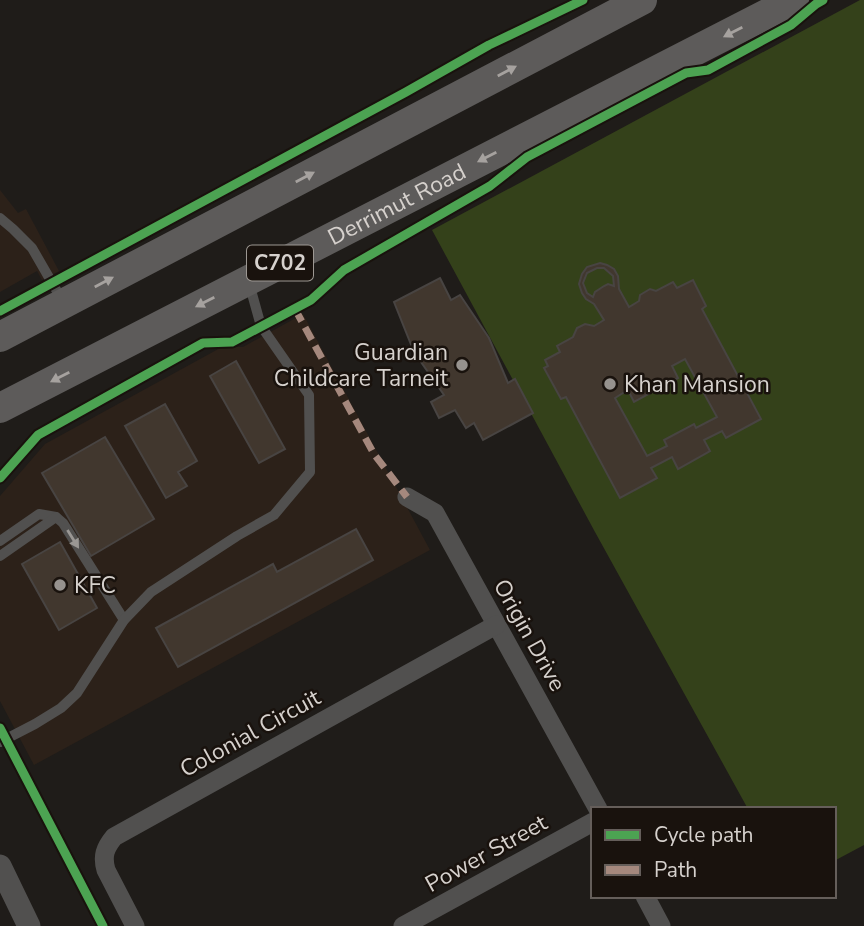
<svg xmlns="http://www.w3.org/2000/svg" width="864" height="926" font-family="'Nunito Sans',sans-serif">
<style>
.built{fill:#2c2119}
.green{fill:#34411a}
.building{fill:#41372e;stroke:#484442;stroke-width:2;fill-rule:evenodd}
.lines{fill:none;stroke-linecap:round;stroke-linejoin:round}
.service{stroke:#51504f;stroke-width:10}
.minor{stroke:#51504f;stroke-width:19}
.tertiary{stroke:#51504f;stroke-width:23}
.primary{stroke:#5d5b5a;stroke-width:30}
.quiet{stroke:#a5887d;stroke-width:7;stroke-dasharray:14 7;stroke-linecap:butt}
.cycleway-casing{stroke:#19120d;stroke-width:13}
.cycleway{stroke:#4ca352;stroke-width:9}
.oneway{fill:#a6a29f}
.oneway2{fill:#9a9794}
.poi-dot{fill:#96928e;stroke:#19120d;stroke-width:2.5}
.labels{text-anchor:middle;stroke-width:5;stroke-linejoin:round;paint-order:stroke}
.shield{fill:#19120d;stroke:#9d9893;stroke-width:2}
.shield-label{font-size:21px;font-weight:bold;fill:#d6d1cd}
.street-label{font-size:23px;fill:#d6d1cd;stroke:#19120d}
.poi-label{font-size:23px;fill:#d6d1cd;stroke:#19120d;text-anchor:start}
</style>
<rect width="100%" height="100%" fill="#1f1c19"/>
<g class="built">
<polygon points="0,190 18,213 26,209 59,271 42,280 37,271 0,292"/>
<polygon points="303,314 430,550 34,765 0,701 0,496 45,444 222,347 243,347"/>
</g>
<polygon class="green" points="860,0 864,0 864,845 834,861 834,809 748,809 595,532 432,230"/>
<g class="building">
<path d="M600,263L607,265L614,269L618,276L619,289L629,307L639,301L640,295L650,289L656,291L673,282L677,288L693,280L706,306L702,309L761,419L726,438L722,431L704,440L710,451L678,469L672,457L651,468L657,478L620,498L566,397L561,399L544,368L548,366L545,360L560,352L557,346L573,337L577,328L585,324L594,326L604,320L594,304L586,299L582,293L579,284L582,274L587,267ZM597,268H604L613,276L614,286L608,284L604,286L595,292L593,297L587,293L583,283L587,273ZM685,359L717,417L696,428L694,424L664,440L667,446L647,456L615,398L628,390L634,402L678,378L672,366Z"/>
<polygon points="440,278 451,300 460,295 489,338 508,383 515,379 533,413 483,440 474,423 466,428 455,410 439,418 431,402 444,395 414,352 394,302"/>
<polygon points="236,361 285,449 259,463 210,376"/>
<polygon points="165,404 197,461 178,472 187,486 166,498 125,426"/>
<polygon points="105,437 154,519 91,556 42,473"/>
<polygon points="356,529 373,560 178,667 156,628 273,564 277,572"/>
<polygon points="60,542 97,608 59,630 22,564"/>
</g>
<g class="lines">
<g class="service">
<polyline points="0,218 13,229 32,248 62,300"/>
<polyline points="0,541 39,514 56,517 63,523 124,620"/>
<polyline points="0,556 56,517"/>
<polyline points="0,742 35,724 61,708 77,693 124,620 151,592 237,536 274,515 310,472 309,395 261,326 249,283"/>
</g>
<g class="minor">
<polyline points="407,497 435,513 598,809"/>
<polyline points="645,896 661,926"/>
<path d="M135,926L106,870C102,856 105,848 114,837L496,625"/>
<polyline points="403,926 593,822"/>
</g>
<polyline class="tertiary" points="0,866 29,926"/>
<g class="primary">
<polyline points="0,337 642,0"/>
<path id="s1" d="M0,408L794,0"/>
</g>
<polyline class="quiet" points="295,309 374,454 407,497"/>
<g class="cycleway-casing">
<g id="cycleway">
<polyline points="0,311 406,92 489,45 583,0"/>
<polyline points="0,478 38,435 203,343 232,342 311,300 344,270 490,186 527,157 686,73 708,70 791,25 816,4 823,0"/>
<polyline points="0,728 103,926"/>
</g>
</g>
<use href="#cycleway" class="cycleway"/>
</g>
<defs><path id="oneway-solid" d="M-6-.8H1V-3.2L6.5 0L1 3.2V.8H-6Z" transform="scale(1.75)"/></defs>
<g class="oneway">
<use href="#oneway-solid" transform="translate(733 32) rotate(153)"/>
<use href="#oneway-solid" transform="translate(507 71) rotate(-28)"/>
<use href="#oneway-solid" transform="translate(487 157) rotate(153)"/>
<use href="#oneway-solid" transform="translate(305 177) rotate(-28)"/>
<use href="#oneway-solid" transform="translate(104 282) rotate(-28)"/>
<use href="#oneway-solid" transform="translate(205 302) rotate(153)"/>
<use href="#oneway-solid" transform="translate(60 377) rotate(153)"/>
</g>
<use class="oneway2" href="#oneway-solid" transform="translate(73 539) rotate(58)"/>
<g class="poi-dot">
<circle cx="462" cy="365" r="7"/>
<circle cx="610" cy="384" r="7"/>
<circle cx="60" cy="585" r="7"/>
</g>
<g class="labels">
<rect class="shield" x="247" y="245.5" width="66" height="35" rx="5"/>
<g class="shield-label">
<text x="280" y="270">C702</text>
</g>
<g class="street-label">
<text dy="8" stroke="none"><textPath href="#s1" startOffset="446">Derrimut Road</textPath></text>
<text transform="translate(530 635) rotate(61)" y="8">Origin Drive</text>
<text transform="translate(250 733) rotate(-29)" y="8">Colonial Circuit</text>
<text transform="translate(486 853) rotate(-29)" y="8">Power Street</text>
</g>
<g class="poi-label">
<text x="448" y="360" text-anchor="end">Guardian<tspan x="448" dy="26">Childcare Tarneit</tspan></text>
<text x="624" y="392">Khan Mansion</text>
<text x="74" y="593">KFC</text>
</g>
</g>
<rect x="591" y="807" width="245" height="91" fill="#19120d" stroke="#655e5a" stroke-width="2"/>
<rect x="605" y="830" width="35" height="10" fill="#4ca352" stroke="#655e5a" stroke-width="2"/>
<text x="654" y="842" font-size="21" fill="#d6d1cd">Cycle path</text>
<rect x="605" y="865" width="35" height="10" fill="#a5887d" stroke="#655e5a" stroke-width="2"/>
<text x="654" y="877" font-size="21" fill="#d6d1cd">Path</text>
</svg>
